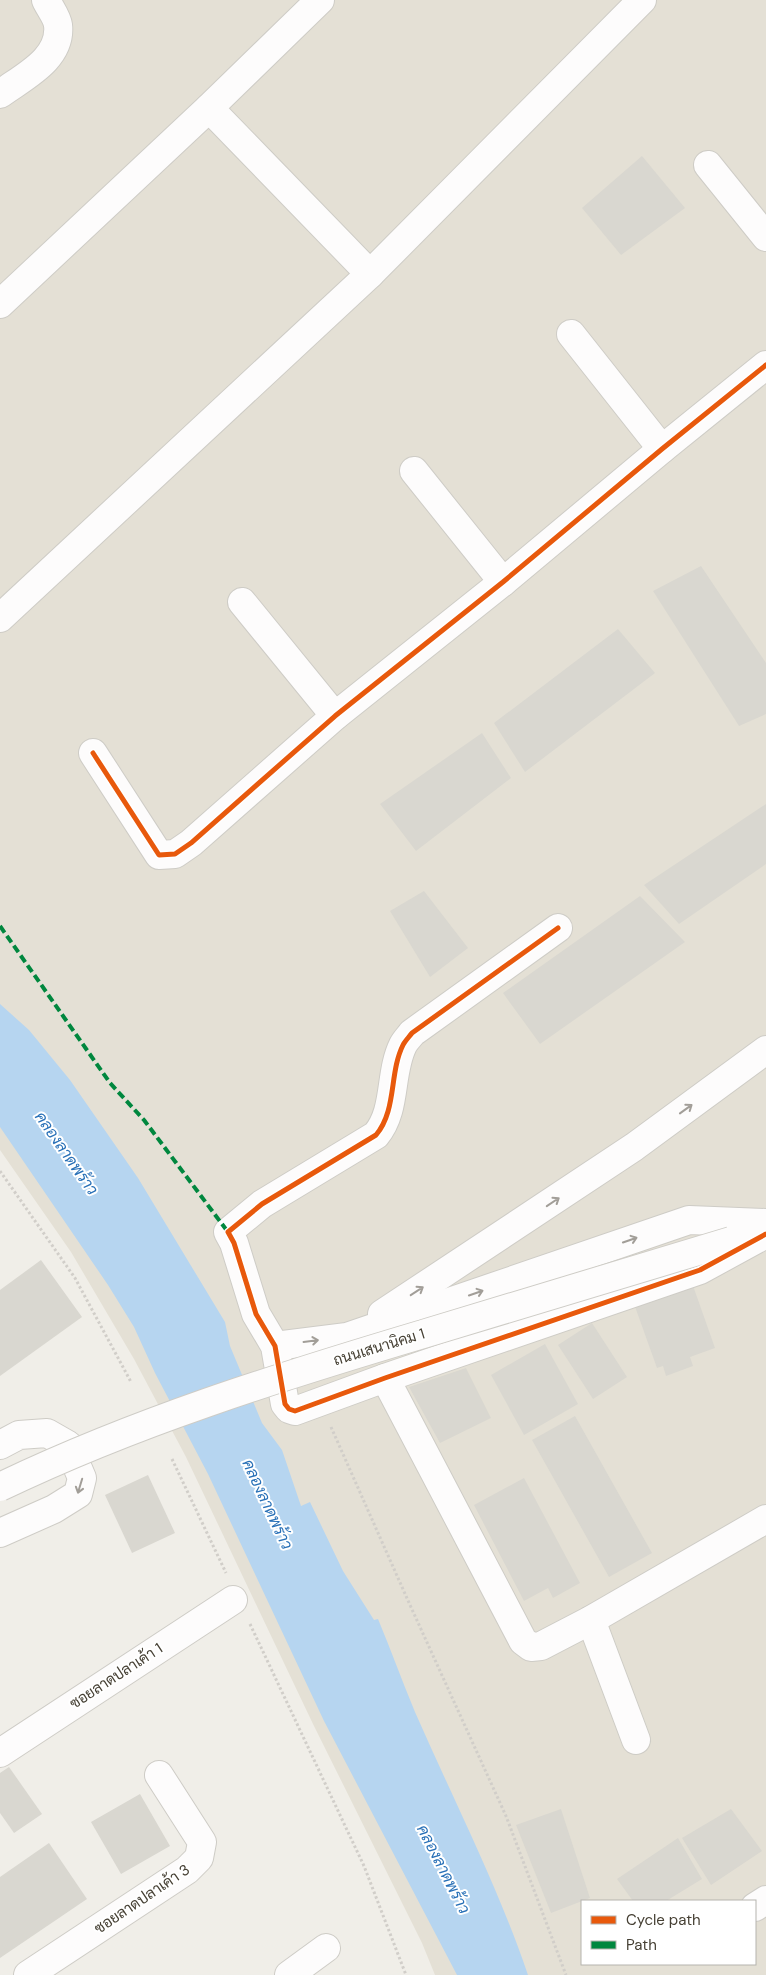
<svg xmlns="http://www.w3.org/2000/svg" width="766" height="1975" font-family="'DM Sans',Sarabun,sans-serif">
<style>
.residential{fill:#e4e0d5;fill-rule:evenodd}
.water{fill:#b6d5f0}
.building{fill:#d9d7d0}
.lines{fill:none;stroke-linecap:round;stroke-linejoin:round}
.minor-casing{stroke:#ceccc6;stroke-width:30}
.path{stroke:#d1cec9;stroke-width:3;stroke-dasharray:2.5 2.5;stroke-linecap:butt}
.minor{stroke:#fdfcfc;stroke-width:28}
.minor-bridge-casing{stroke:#ceccc6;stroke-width:30;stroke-linecap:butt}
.minor-bridge{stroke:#fdfcfc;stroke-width:28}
.quiet{stroke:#00873e;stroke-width:4;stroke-dasharray:8 4;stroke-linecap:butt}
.cycleway-casing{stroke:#fff;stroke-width:8}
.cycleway{stroke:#e8590c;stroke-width:5}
.oneway{stroke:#a29e98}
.labels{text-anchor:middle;stroke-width:4;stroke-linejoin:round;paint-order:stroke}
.street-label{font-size:15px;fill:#464034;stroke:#fff}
.water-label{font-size:16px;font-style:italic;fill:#2870b7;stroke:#fff}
</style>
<rect width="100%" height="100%" fill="#f0eee8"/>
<path class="residential" d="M0,0H766V1975H435L422,1943L313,1724L186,1457L134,1359L71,1252L0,1150ZM582,1901H755V1964H582Z"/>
<path class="water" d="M0,1004L29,1030L70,1080L138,1178L225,1322L230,1346L262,1423L282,1450L301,1506L310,1502L343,1571L374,1620L378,1619C391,1650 402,1681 415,1712C453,1799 497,1884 528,1975H457L324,1721L208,1474L155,1373L134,1327L108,1285L0,1127Z"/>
<g class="building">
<polygon points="642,156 685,208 621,255 582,208"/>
<polygon points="701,566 766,663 766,714 739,726 653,591"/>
<polygon points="618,629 655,673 525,772 494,723"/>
<polygon points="482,733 511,778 416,851 380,804"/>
<polygon points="766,804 766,864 679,924 644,885"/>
<polygon points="424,891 468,948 430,977 390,911"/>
<polygon points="640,896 685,942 540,1044 503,993"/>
<polygon points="41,1260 82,1317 0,1376 0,1290"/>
<polygon points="691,1280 715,1348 690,1357 693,1366 666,1376 663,1366 657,1368 633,1301"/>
<polygon points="592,1323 627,1377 593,1399 558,1345"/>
<polygon points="545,1344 578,1404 524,1435 491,1375"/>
<polygon points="466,1368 491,1418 440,1443 409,1387"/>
<polygon points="575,1416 652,1553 609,1577 532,1440"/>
<polygon points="148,1475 175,1533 132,1553 105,1495"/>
<polygon points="524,1478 580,1583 553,1598 548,1588 524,1601 474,1505"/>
<polygon points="9,1767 42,1814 14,1833 0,1813 0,1773"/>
<polygon points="140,1794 170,1846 121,1874 91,1822"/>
<polygon points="561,1809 590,1898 551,1913 516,1825"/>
<polygon points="731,1809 762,1851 711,1885 682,1838"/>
<polygon points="678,1838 702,1879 666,1901 633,1901 617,1879"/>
<polygon points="49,1843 87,1899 0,1958 0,1877"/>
</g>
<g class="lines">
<g class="minor-casing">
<g id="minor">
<path d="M0,94C23,77 62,59 58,25C57,17 49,7 46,0"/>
<polyline points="209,108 370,274"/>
<polyline points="708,165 766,237"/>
<polyline points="0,304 209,108 320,0"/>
<polyline points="571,334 662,449"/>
<polyline points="414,471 503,582"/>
<polyline points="242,602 335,716"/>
<polyline points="0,618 370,274 642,0"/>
<polyline points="93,753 159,855 175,854 191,843 335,716 503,582 662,449 766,365"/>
<path d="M558,928L412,1033C409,1037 405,1041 403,1045C389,1073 397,1110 376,1135L262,1204L228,1232L234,1243L256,1314L275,1346L285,1404L289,1409L295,1411L385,1378L700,1270L766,1234"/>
<polyline points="382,1314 634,1147 766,1050"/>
<polyline points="275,1346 347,1337 689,1220 766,1223"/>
<polyline points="385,1378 523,1641 531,1647 541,1646 591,1620 766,1519"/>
<polyline points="0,1445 19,1435 47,1433 68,1445 82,1478 78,1494 54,1509 0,1533"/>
<polyline points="591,1620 636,1740"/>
<polyline points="0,1753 233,1600"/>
<polyline points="755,1907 766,1900"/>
<polyline points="28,1975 187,1870 199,1858 202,1842 159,1775"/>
<polyline points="289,1975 326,1948"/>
</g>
</g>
<g class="path">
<polyline points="0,1171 75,1278 131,1382"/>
<polyline points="331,1427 410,1605 506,1816 566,1975"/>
<polyline points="172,1459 226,1573"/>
<polyline points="250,1624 364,1866 406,1975"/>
</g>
<use href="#minor" class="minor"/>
<g class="minor-bridge-casing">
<path id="minor-bridge" d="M0,1487C135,1422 279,1377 423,1334C526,1303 629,1272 731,1241"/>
</g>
<use href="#minor-bridge" class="minor-bridge"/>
<polyline class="quiet" points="0,926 110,1083 144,1120 228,1232"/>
<g class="cycleway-casing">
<g id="cycleway">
<polyline points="93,753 159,855 175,854 191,843 335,716 503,582 662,449 766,365"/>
<path d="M558,928L412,1033C409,1037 405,1041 403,1045C389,1073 397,1110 376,1135L262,1204L228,1232L234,1243L256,1314L275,1346L285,1404L289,1409L295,1411L385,1378L700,1270L766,1234"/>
</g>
</g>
<use href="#cycleway" class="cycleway"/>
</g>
<defs><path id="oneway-shaft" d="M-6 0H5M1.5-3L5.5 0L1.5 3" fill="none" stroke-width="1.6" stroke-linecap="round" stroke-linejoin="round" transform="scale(1.25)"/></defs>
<g class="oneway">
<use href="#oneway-shaft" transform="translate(686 1109) rotate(-36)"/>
<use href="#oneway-shaft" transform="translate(553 1202) rotate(-34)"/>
<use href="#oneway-shaft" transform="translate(630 1240) rotate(-19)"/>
<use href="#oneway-shaft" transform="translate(417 1291) rotate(-33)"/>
<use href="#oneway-shaft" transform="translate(476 1293) rotate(-19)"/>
<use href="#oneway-shaft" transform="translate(311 1341) rotate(-7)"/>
<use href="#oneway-shaft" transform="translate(80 1486) rotate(107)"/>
</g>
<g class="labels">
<g class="street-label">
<text transform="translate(379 1347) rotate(-17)" y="5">ถนนเสนานิคม 1</text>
<text transform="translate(116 1676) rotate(-33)" y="5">ซอยลาดปลาเค้า 1</text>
<text transform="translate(142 1899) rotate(-34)" y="5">ซอยลาดปลาเค้า 3</text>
</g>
<g class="water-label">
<text transform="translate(67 1153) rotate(55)" y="6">คลองลาดพร้าว</text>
<text transform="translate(268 1504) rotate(65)" y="6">คลองลาดพร้าว</text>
<text transform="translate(444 1869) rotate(63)" y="6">คลองลาดพร้าว</text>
</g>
</g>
<rect x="581" y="1900" width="175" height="65" fill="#ffffff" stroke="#b5b3ae"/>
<rect x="591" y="1916" width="25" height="8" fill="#e8590c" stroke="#b5b3ae"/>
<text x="626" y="1925" font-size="15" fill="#464034">Cycle path</text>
<rect x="591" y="1941" width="25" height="8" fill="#00873e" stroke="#b5b3ae"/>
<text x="626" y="1950" font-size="15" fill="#464034">Path</text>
</svg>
